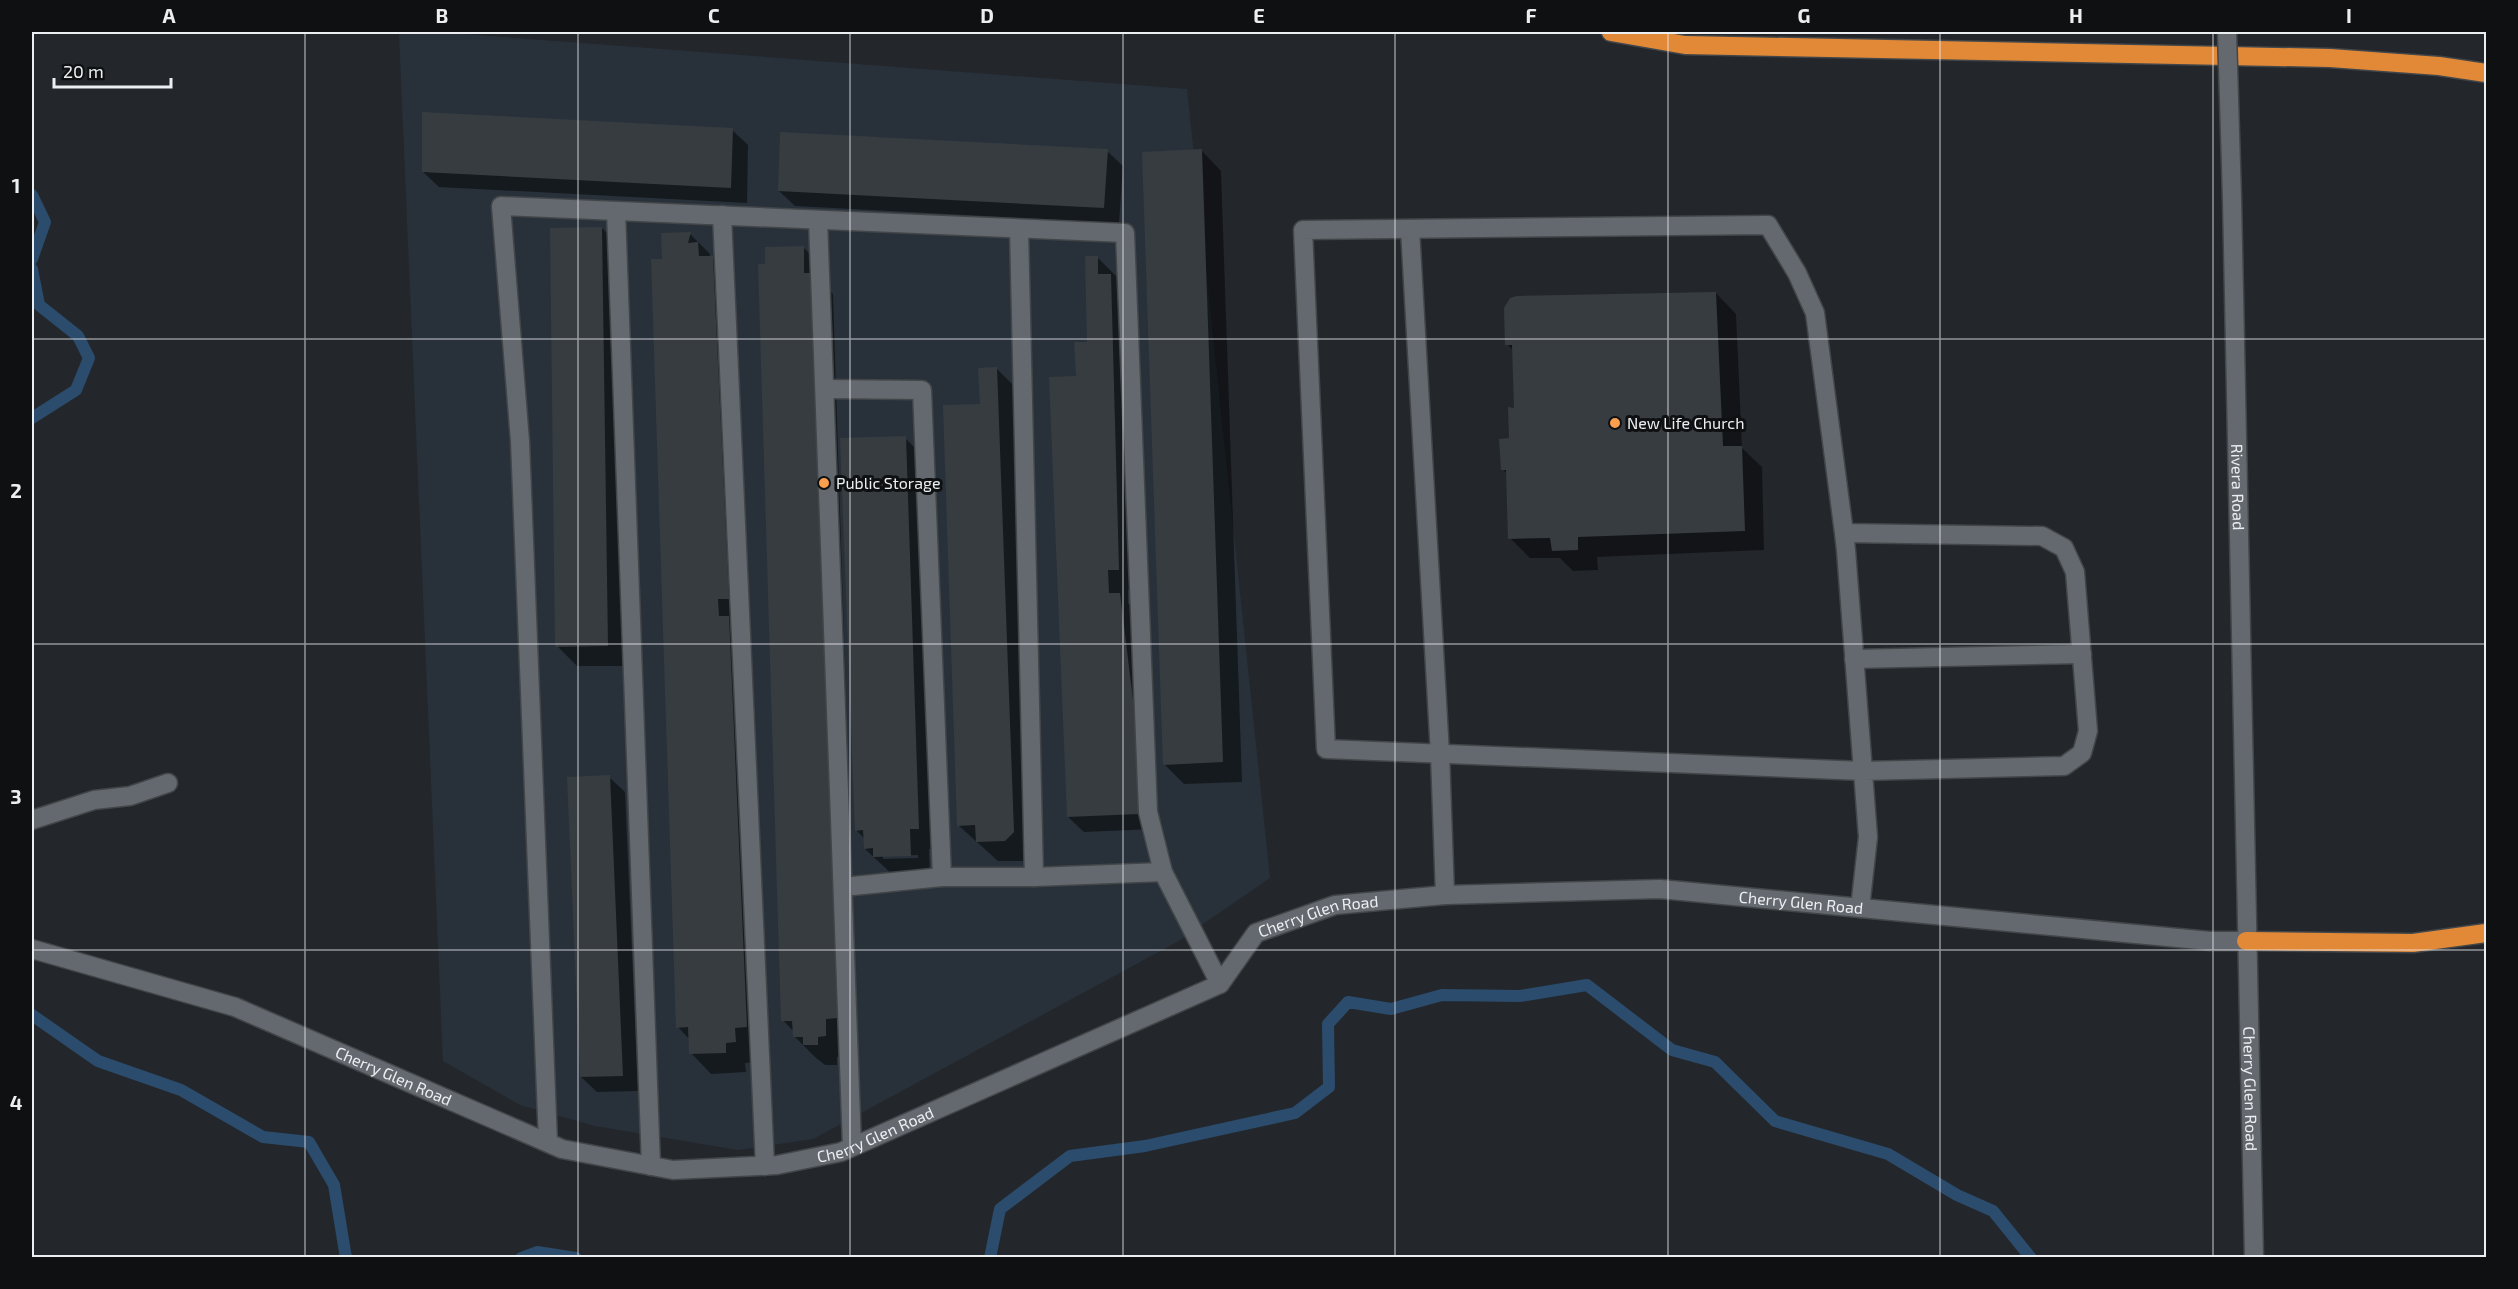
<svg xmlns="http://www.w3.org/2000/svg" width="2518" height="1289" font-family="'Exo 2',sans-serif">
<style>
.built{fill:#28313a}
.shadow{fill:#0007;fill-rule:evenodd}
.lines{fill:none;stroke-linecap:round;stroke-linejoin:round}
.stream{stroke:#2b4c6c;stroke-width:12}
.building{fill:#373c41}
.minor-casing{stroke:#424649;stroke-width:21}
.highway-casing{stroke:#424649;stroke-width:21}
.minor{stroke:#64696f;stroke-width:18}
.highway{stroke:#e28937;stroke-width:18}
.minor-bridge-casing{stroke:#424649;stroke-width:21;stroke-linecap:butt}
.minor-bridge{stroke:#64696f;stroke-width:18}
.grid{fill:none;stroke:#eceff2;stroke-width:1.5;stroke-opacity:0.55}
.poi-dot{fill:#fa9f4e;stroke:#0e1012;stroke-width:2}
.labels{text-anchor:middle;stroke-width:6;stroke-linejoin:round;paint-order:stroke}
.poi-label{font-size:16px;fill:#eceff2;stroke:#0e1012;text-anchor:start}
.street-label{font-size:16px;fill:#eceff2;stroke:#0e1012}
.neatline{fill:none;stroke:#eceff2;stroke-width:2}
.grid-label{font-size:20px;text-anchor:middle;font-weight:bold;fill:#eceff2}
</style>
<rect width="100%" height="100%" fill="#23272c"/>
<polygon class="built" points="399,32 437,32 1187,89 1270,878 1177,942 813,1139 738,1150 595,1126 520,1105 443,1061"/>
<g class="shadow">
<polygon points="732,130 748,145 747,203 439,187 423,172"/>
<polygon points="1201,150 1221,171 1242,782 1184,784 1164,764"/>
<polygon points="1107,151 1123,166 1119,223 795,206 779,191"/>
<polygon points="602,228 622,249 627,666 577,666 557,646"/>
<polygon points="690,234 710,254 709,257 713,257 733,277 755,1062 745,1063 746,1072 711,1074 691,1053 690,1040 678,1027 664,261"/>
<polygon points="803,247 823,267 824,285 833,294 857,1038 846,1038 846,1056 837,1057 837,1065 825,1065 815,1057 794,1036 794,1032 783,1020 767,266"/>
<polygon points="1097,257 1117,277 1118,283 1130,296 1139,589 1128,590 1128,603 1140,615 1154,829 1084,832 1068,817 1077,378 1089,343"/>
<polygon points="1716,293 1736,314 1742,448 1762,467 1764,550 1597,557 1598,570 1573,571 1560,558 1530,558 1510,538 1507,474 1503,469 1516,409 1514,351 1507,344"/>
<polygon points="997,369 1017,389 1026,861 998,861 958,825 982,405"/>
<path d="M905,438L925,458L939,849H929L930,876L895,877L865,849V839L856,830ZM918,855V858L883,859V856Z"/>
<polygon points="609,777 625,792 638,1091 597,1092 581,1077"/>
</g>
<g class="lines">
<g class="stream">
<polyline points="32,195 45,222 32,259"/>
<polyline points="32,269 39,305 78,336 89,358 76,390 32,418"/>
<polyline points="32,1015 98,1061 181,1090 263,1137 309,1142 334,1185 346,1258"/>
<polyline points="521,1258 537,1252 576,1258"/>
<polyline points="990,1258 1000,1209 1070,1156 1145,1146 1295,1113 1329,1087 1328,1024 1348,1002 1391,1009 1442,995 1520,996 1587,985 1672,1050 1715,1062 1775,1121 1888,1154 1957,1195 1993,1211 2031,1258"/>
</g>
</g>
<g class="building">
<polygon points="422,112 733,128 731,188 422,172"/>
<polygon points="780,132 1108,149 1104,208 778,191"/>
<polygon points="1202,149 1223,762 1163,765 1142,152"/>
<polygon points="602,227 608,646 555,647 550,228"/>
<polygon points="691,232 688,243 698,242 699,256 713,256 729,599 718,599 719,616 729,616 747,1027 735,1028 736,1042 726,1043 726,1053 689,1054 688,1027 676,1028 651,259 662,259 661,233"/>
<polygon points="804,246 804,273 814,273 838,1018 826,1019 826,1036 818,1037 818,1045 803,1045 803,1037 793,1037 792,1021 781,1021 758,264 765,264 765,247"/>
<polygon points="1085,256 1098,256 1098,274 1111,274 1119,570 1108,570 1109,593 1120,593 1134,708 1139,814 1067,817 1049,377 1076,376 1074,342 1087,342"/>
<polygon points="1716,292 1723,446 1742,446 1745,531 1578,537 1578,550 1552,551 1550,538 1508,539 1506,470 1501,470 1499,439 1509,438 1508,407 1514,408 1512,345 1505,345 1504,308 1510,298 1517,296"/>
<polygon points="997,367 1014,832 1005,841 976,842 975,825 957,826 943,405 980,404 978,368"/>
<polygon points="906,436 919,829 910,829 911,856 873,857 873,848 864,849 863,830 855,831 840,438"/>
<polygon points="610,775 623,1076 580,1077 567,777"/>
</g>
<g class="lines">
<g class="minor-casing">
<g id="minor">
<path id="s1" d="M2232,199L2254,1258"/>
<polyline points="616,211 651,1166"/>
<polyline points="722,215 765,1166"/>
<polyline points="818,220 852,1146"/>
<polyline points="1019,229 1034,877"/>
<polyline points="1410,229 1440,754 1445,895"/>
<polyline points="825,389 922,390 942,877"/>
<polyline points="1844,533 2042,536 2064,548 2075,572 2088,731 2082,753 2064,766 1863,771 1326,749 1303,230 1768,225 1797,273 1815,313 1844,533 1846,550 1868,837 1860,908"/>
<polyline points="1854,659 2082,654"/>
<polyline points="32,820 94,800 130,796 168,783"/>
<polyline points="843,887 942,877 1034,877 1163,872"/>
<path id="s2" d="M32,949L235,1007L562,1149L673,1170L777,1165L841,1152L1220,984L1256,933L1335,905L1445,895L1660,889L2210,941H2246"/>
<polyline points="548,1142 520,441 501,206 1125,233 1148,812 1163,872 1220,984"/>
</g>
</g>
<g class="highway-casing">
<g id="highway">
<polyline points="1611,32 1685,45 2330,58 2439,66 2486,73"/>
<polyline points="2246,941 2413,943 2486,933"/>
</g>
</g>
<use href="#minor" class="minor"/>
<use href="#highway" class="highway"/>
<g class="minor-bridge-casing">
<polyline id="minor-bridge" points="2227,32 2232,199"/>
</g>
<use href="#minor-bridge" class="minor-bridge"/>
</g>
<path class="grid" d="M305,32V1258M578,32V1258M850,32V1258M1123,32V1258M1395,32V1258M1668,32V1258M1940,32V1258M2213,32V1258M32,339H2486M32,644H2486M32,950H2486"/>
<g class="poi-dot">
<circle cx="1615" cy="423" r="6"/>
<circle cx="824" cy="483" r="6"/>
</g>
<g class="labels">
<g class="poi-label">
<text x="1627" y="429">New Life Church</text>
<text x="836" y="489">Public Storage</text>
</g>
<g class="street-label">
<text dy="6" stroke="none"><textPath href="#s1" startOffset="288">Rivera Road</textPath></text>
<text dy="6" stroke="none"><textPath href="#s2" startOffset="1878">Cherry Glen Road</textPath></text>
<text dy="6" stroke="none"><textPath href="#s2" startOffset="1392">Cherry Glen Road</textPath></text>
<text dy="6" stroke="none"><textPath href="#s2" startOffset="384">Cherry Glen Road</textPath></text>
<text dy="6" stroke="none"><textPath href="#s1" startOffset="890">Cherry Glen Road</textPath></text>
<text dy="6" stroke="none"><textPath href="#s2" startOffset="888">Cherry Glen Road</textPath></text>
</g>
</g>
<rect width="2518" height="1289" fill="none" stroke="#0e1012" stroke-width="66"/>
<path d="M54 78v9h117v-9" fill="none" stroke="#eceff2" stroke-width="3"/>
<text x="63" y="78" font-size="18" fill="#eceff2" stroke="#0e1012" stroke-width="4.5" paint-order="stroke">20 m</text>
<rect x="33" y="33" width="2452" height="1223" class="neatline"/>
<g class="grid-label">
<text x="169" y="23">A</text>
<text x="442" y="23">B</text>
<text x="714" y="23">C</text>
<text x="987" y="23">D</text>
<text x="1259" y="23">E</text>
<text x="1531" y="23">F</text>
<text x="1804" y="23">G</text>
<text x="2076" y="23">H</text>
<text x="2349" y="23">I</text>
<text x="16" y="193">1</text>
<text x="16" y="498">2</text>
<text x="16" y="804">3</text>
<text x="16" y="1110">4</text>
</g>
</svg>
